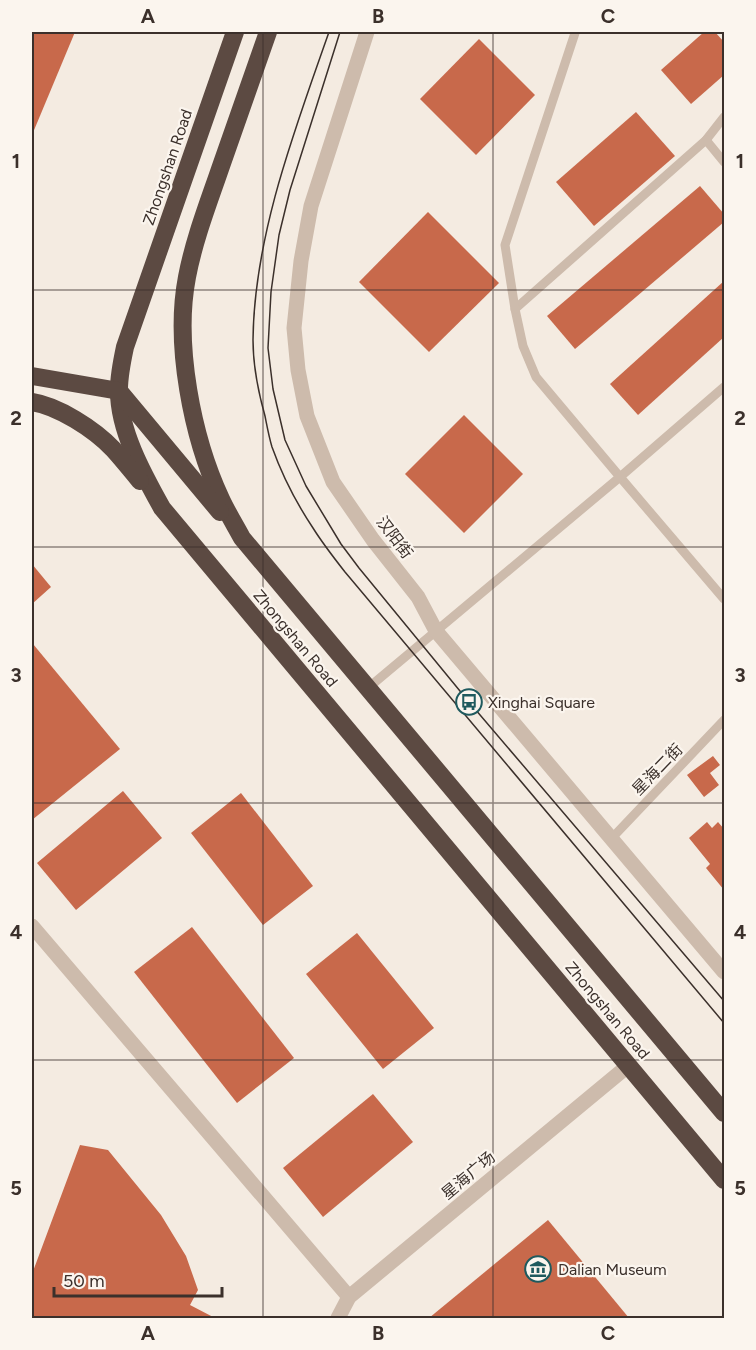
<svg xmlns="http://www.w3.org/2000/svg" width="756" height="1350" font-family="Figtree,'Noto Sans SC',sans-serif">
<style>
.building{fill:#c8694b}
.lines{fill:none;stroke-linecap:round;stroke-linejoin:round}
.lane{stroke:#cdbbac;stroke-width:9}
.street{stroke:#cdbbac;stroke-width:15}
.highway{stroke:#5c4a42;stroke-width:18}
.tram{stroke:#3b302b;stroke-width:1.5}
.grid{fill:none;stroke:#3b302b;stroke-width:1.5;stroke-opacity:0.55}
.labels{text-anchor:middle;stroke-width:4.5;stroke-linejoin:round;paint-order:stroke}
.street-label{font-size:16px;fill:#3b302b;stroke:#fbf5ee}
.poi-label{font-size:16px;fill:#3b302b;stroke:#fbf5ee;text-anchor:start}
.neatline{fill:none;stroke:#3b302b;stroke-width:2}
.grid-label{font-size:20px;text-anchor:middle;font-weight:bold;fill:#3b302b}
</style>
<rect width="100%" height="100%" fill="#f4ebe1"/>
<g class="building">
<polygon points="32,32 75,32 32,135"/>
<polygon points="704,32 715,32 724,42 724,75 691,104 661,70"/>
<polygon points="479,39 535,95 476,155 420,99"/>
<polygon points="636,112 675,156 594,226 556,182"/>
<polygon points="700,186 724,214 724,222 575,349 547,316"/>
<polygon points="428,212 499,283 429,352 359,282"/>
<polygon points="724,281 724,337 638,415 610,384"/>
<polygon points="464,415 523,474 464,533 405,474"/>
<polygon points="32,564 51,587 32,604"/>
<polygon points="32,644 33,644 120,749 32,820"/>
<polygon points="713,756 720,765 710,773 719,785 704,797 687,775"/>
<polygon points="123,791 162,838 76,910 37,863"/>
<polygon points="241,793 313,886 263,925 191,833"/>
<polygon points="707,822 712,828 718,822 724,829 724,890 706,868 710,864 689,838"/>
<polygon points="192,927 294,1058 237,1103 134,972"/>
<polygon points="357,933 434,1028 383,1069 306,974"/>
<polygon points="373,1094 413,1142 323,1217 283,1168"/>
<polygon points="80,1145 108,1150 161,1215 186,1256 198,1290 190,1305 215,1318 32,1318 32,1274"/>
<polygon points="548,1220 629,1318 429,1318"/>
</g>
<g class="lines">
<g class="lane">
<polyline points="706,140 724,117"/>
<polyline points="724,162 706,140 515,309 523,346 536,377 620,477 724,599"/>
<polyline points="515,309 505,245 575,33 574,32"/>
<polyline points="368,688 620,477 724,387"/>
<polyline points="612,838 724,720"/>
</g>
<g class="street">
<polyline points="367,32 311,206 301,261 294,328 298,370 307,416 333,482 373,540 418,597 436,631 724,972"/>
<polyline points="32,926 349,1297"/>
<polyline points="338,1318 349,1297 629,1065"/>
</g>
<g class="highway">
<path d="M235,32L125,347C122,361 119,375 119,389C118,429 143,474 162,508L724,1180"/>
<path d="M268,32C252,77 236,123 220,169C208,204 194,240 187,277C174,344 192,437 221,499C227,512 235,525 242,538L724,1113"/>
<polyline points="32,376 119,391 220,512"/>
<path d="M32,402C58,406 94,429 113,449C122,459 131,470 140,481"/>
</g>
<g class="tram">
<path d="M329,32C295,129 254,236 253,340C253,365 258,391 265,416C267,426 269,437 272,447C282,475 297,504 313,528C323,544 334,558 345,572L724,1023"/>
<polyline points="340,32 290,190 279,235 271,292 268,348 273,389 285,440 306,486 341,544 359,568 469,702 724,1001"/>
</g>
</g>
<path class="grid" d="M263,32V1318M493,32V1318M32,290H724M32,547H724M32,803H724M32,1060H724"/>
<defs>
<g id="bus-ring" transform="scale(1.35)"><circle r="9.5" fill="#fbf5ee" stroke="#1f5a5e" stroke-width="1.5"/><path d="M-5-6H5V4H4V6H2V4H-2V6H-4V4H-5ZM-3.5-4V0h7V-4ZM-3.5 1.2v1.5H-2V1.2ZM2 1.2v1.5H3.5V1.2Z" fill="#1f5a5e"/></g>
<g id="museum-ring" transform="scale(1.35)"><circle r="9.5" fill="#fbf5ee" stroke="#1f5a5e" stroke-width="1.5"/><path d="M0-6L6-3V-2H-6V-3ZM-5-1h2V3h-2ZM-1-1h2V3h-2ZM3-1h2V3H3ZM-6 4H6V6H-6Z" fill="#1f5a5e"/></g>
</defs>
<g fill-rule="evenodd">
<use href="#bus-ring" x="469" y="702"/>
<use href="#museum-ring" x="538" y="1269"/>
</g>
<g class="labels">
<g class="street-label">
<text transform="translate(167 167) rotate(-71)" y="6">Zhongshan Road</text>
<text transform="translate(395 537) rotate(53)" y="6">汉阳街</text>
<text transform="translate(296 638) rotate(50)" y="6">Zhongshan Road</text>
<text transform="translate(657 769) rotate(-46)" y="6">星海二街</text>
<text transform="translate(608 1010) rotate(50)" y="6">Zhongshan Road</text>
<text transform="translate(468 1175) rotate(-40)" y="6">星海广场</text>
</g>
<g class="poi-label">
<text x="488" y="708">Xinghai Square</text>
<text x="558" y="1275">Dalian Museum</text>
</g>
</g>
<rect width="756" height="1350" fill="none" stroke="#fbf5ee" stroke-width="66"/>
<path d="M54 1287v9h168v-9" fill="none" stroke="#3b302b" stroke-width="3"/>
<text x="63" y="1287" font-size="18" fill="#3b302b" stroke="#fbf5ee" stroke-width="4.5" paint-order="stroke">50 m</text>
<rect x="33" y="33" width="690" height="1284" class="neatline"/>
<g class="grid-label">
<text x="148" y="23">A</text>
<text x="378" y="23">B</text>
<text x="608" y="23">C</text>
<text x="16" y="168">1</text>
<text x="740" y="168">1</text>
<text x="16" y="425">2</text>
<text x="740" y="425">2</text>
<text x="16" y="682">3</text>
<text x="740" y="682">3</text>
<text x="16" y="939">4</text>
<text x="740" y="939">4</text>
<text x="16" y="1195">5</text>
<text x="740" y="1195">5</text>
<text x="148" y="1340">A</text>
<text x="378" y="1340">B</text>
<text x="608" y="1340">C</text>
</g>
</svg>
